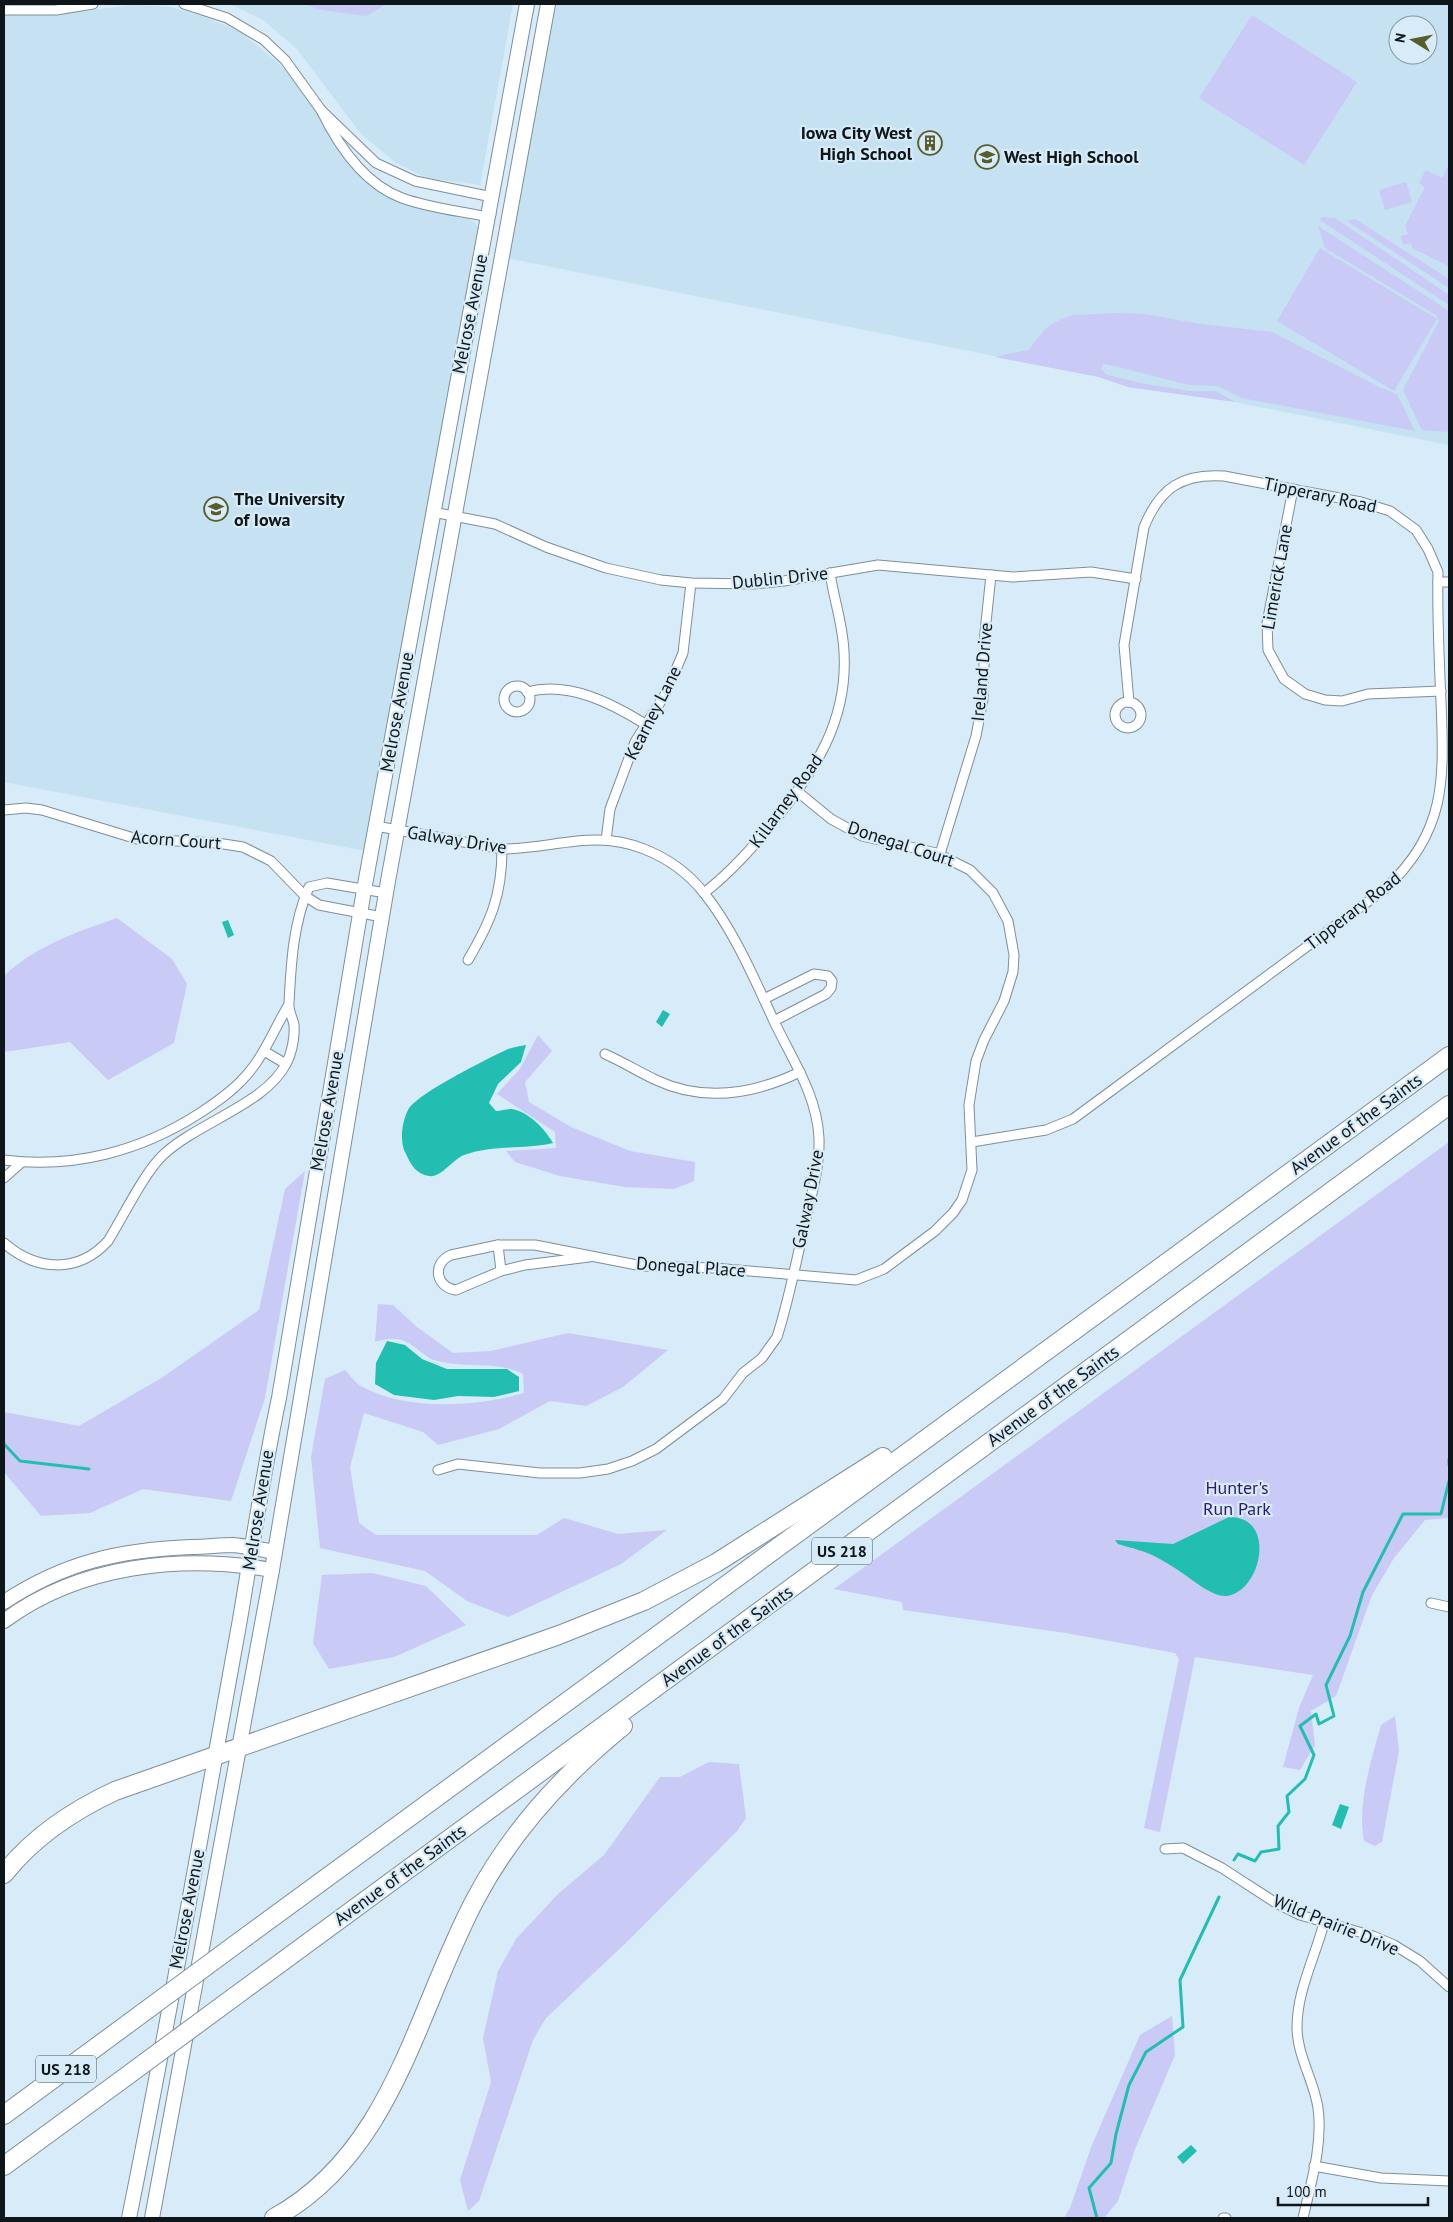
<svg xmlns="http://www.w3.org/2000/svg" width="1453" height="2222" font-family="'PT Sans',sans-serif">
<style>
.built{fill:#c5e1f2;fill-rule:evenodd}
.green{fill:#c9caf6}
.water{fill:#23beb2}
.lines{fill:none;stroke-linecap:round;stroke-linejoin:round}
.stream{stroke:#23beb2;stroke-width:3}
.street-casing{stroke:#7c8f9a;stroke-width:11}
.secondary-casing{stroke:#7c8f9a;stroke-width:16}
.highway-casing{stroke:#7c8f9a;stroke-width:20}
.street{stroke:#fff;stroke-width:9}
.secondary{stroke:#fff;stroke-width:14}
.highway{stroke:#fff;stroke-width:18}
.highway-bridge-casing{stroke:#7c8f9a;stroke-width:20;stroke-linecap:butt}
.highway-bridge{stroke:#fff;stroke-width:18}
.labels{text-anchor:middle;stroke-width:4.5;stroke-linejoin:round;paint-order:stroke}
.shield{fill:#d7ebf8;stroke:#4b565d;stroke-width:1}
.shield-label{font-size:16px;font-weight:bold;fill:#0f161a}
.poi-label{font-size:18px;font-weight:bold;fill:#0f161a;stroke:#d7ebf8;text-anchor:start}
.street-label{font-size:18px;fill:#0f161a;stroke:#d7ebf8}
.park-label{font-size:18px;fill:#2d1777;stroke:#d7ebf8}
</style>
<rect width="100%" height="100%" fill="#d7ebf8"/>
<g class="built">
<polygon points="230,4 513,4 480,185 426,178 395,162 361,134 297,49 263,20"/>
<path d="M554,4H1449V445L1235,402L1128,387L1099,377L507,258ZM1398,25H1428V55H1398Z"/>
<polygon points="134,5 170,7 205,17 240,32 275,60 292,78 347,157 398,200 430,211 468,219 475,223 479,230 366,851 4,782 4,15 59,14"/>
</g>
<g class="green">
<polygon points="302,4 387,4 366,16 322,10"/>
<polygon points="1252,15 1357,82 1304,165 1199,98"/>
<polygon points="1449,164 1449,266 1412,248 1411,243 1403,245 1401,236 1408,234 1405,226 1425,187 1419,183 1426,170 1442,178"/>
<polygon points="1406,182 1412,202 1385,210 1379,190"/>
<polygon points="1322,217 1335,218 1449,295 1449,305 1320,220"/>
<polygon points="1355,219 1449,279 1449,288 1347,221"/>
<polygon points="1318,226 1449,311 1449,432 1422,430 1403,390 1439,321 1436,315 1325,248"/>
<polygon points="1320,248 1437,319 1394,391 1277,321"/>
<polygon points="1117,313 1145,314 1201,324 1272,332 1381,388 1397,394 1415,431 1242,398 1218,386 1189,385 1115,366 1103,364 1101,369 1107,375 1141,383 1189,391 1216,391 1235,402 1128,387 1099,377 995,357 1028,350 1046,328 1057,321 1073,315"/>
<path d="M117,918L172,959L187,984L174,1043L108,1080L70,1042L4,1052V976C35,946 77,932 117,918Z"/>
<polygon points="538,1035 552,1051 525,1082 529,1102 571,1127 630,1151 695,1162 694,1181 674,1189 625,1187 560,1176 515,1162 506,1151 556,1148 555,1132 497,1094 520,1069"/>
<polygon points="1449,1142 1449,1518 1425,1520 1394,1558 1372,1595 1336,1696 1311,1711 1315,1745 1300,1770 1283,1767 1299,1708 1313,1675 1195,1657 1160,1832 1144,1828 1179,1659 1175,1653 1066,1633 903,1610 902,1602 834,1589"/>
<polygon points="305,1171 265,1398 231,1501 143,1489 90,1513 41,1516 4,1472 4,1412 79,1426 163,1377 259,1310 285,1189"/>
<path d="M378,1304L393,1305L417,1327L453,1353L491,1351L568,1333L668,1350L623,1387L586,1406L550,1401L499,1429L438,1445L423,1432L364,1413L350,1467L359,1523L376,1535H537L564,1518L618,1534L667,1530L621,1564L508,1617L467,1601L425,1571L320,1548L311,1457L325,1379L345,1370C350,1375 355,1383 361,1386C404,1411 477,1407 524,1393L523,1374C496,1360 463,1369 434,1360C429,1359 426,1355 421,1352C404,1338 396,1336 375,1342Z"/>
<polygon points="372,1573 426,1586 466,1625 394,1657 329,1669 313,1643 322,1575"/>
<path d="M1395,1716L1399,1751L1382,1842L1375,1846L1364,1841C1357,1804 1371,1761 1381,1725Z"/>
<polygon points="709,1762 739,1764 746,1818 737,1831 631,1938 546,2018 533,2040 479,2201 468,2211 460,2180 491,2082 483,2038 498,1971 516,1939 558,1894 604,1855 660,1777 680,1777"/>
<polygon points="1172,2016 1175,2055 1135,2149 1118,2201 1104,2218 1064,2218 1070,2208 1092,2145 1140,2035"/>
</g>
<g class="water">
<polygon points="228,920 234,935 228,938 222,922"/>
<polygon points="663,1010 670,1014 662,1027 656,1022"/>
<path d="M526,1045L521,1062L498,1084L489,1103L496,1111C501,1111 507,1109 512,1109C529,1112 545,1129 553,1143C524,1150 493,1144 464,1155C452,1160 441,1178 429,1176C416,1174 411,1165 406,1154C399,1142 402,1122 408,1110C416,1094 489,1058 508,1049C514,1047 520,1046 526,1045Z"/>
<polygon points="387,1341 405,1345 422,1359 447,1369 507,1369 519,1377 519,1391 494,1397 458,1396 434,1400 394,1395 375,1384 376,1363"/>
<path d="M1229,1517C1277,1516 1262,1591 1227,1596C1219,1597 1209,1591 1202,1587C1188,1577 1173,1566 1158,1558C1146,1551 1131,1548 1118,1544L1115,1540L1173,1544Z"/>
<polygon points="1340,1804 1349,1807 1341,1829 1332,1825"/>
<polygon points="1191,2145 1197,2151 1183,2164 1177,2157"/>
</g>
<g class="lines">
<g class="stream">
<polyline points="4,1444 20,1461 89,1469"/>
<polyline points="1449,1459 1449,1464"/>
<polyline points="1234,1860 1238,1854 1255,1861 1261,1852 1279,1849 1278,1826 1289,1812 1287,1796 1305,1779 1314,1755 1300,1726 1316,1714 1319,1724 1334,1716 1326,1685 1350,1636 1363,1592 1403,1514 1441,1514 1449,1481"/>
<polyline points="1097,2218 1089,2188 1111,2163 1116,2134 1129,2085 1146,2052 1183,2027 1180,1980 1219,1897"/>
</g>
<g class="street-casing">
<g id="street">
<polyline points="184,4 227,18 264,40 285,60 321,110 376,163 415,181 492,197 493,201"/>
<polyline points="4,10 56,10 93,4"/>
<path d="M321,110C338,145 364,184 402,198C429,208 460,211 488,217L491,214"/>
<polyline points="1293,489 1267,623 1268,650 1284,679 1305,694 1325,700 1342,701 1368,694 1441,691"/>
<polyline points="433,512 495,524 546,547 606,568 661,580 691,583 753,584 784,581 878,565 1013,577 1091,572 1136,579"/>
<polyline points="1438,582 1449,582"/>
<circle cx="517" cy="699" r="13"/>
<path d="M527,692C569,681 611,703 645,724"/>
<circle cx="1128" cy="715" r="13"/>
<polyline points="4,810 26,808 42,810 137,839 217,843 243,847 271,861 305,896 319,905 382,917"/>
<path d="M376,826L502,849C553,849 593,829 644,849C667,858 689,874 704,893C733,929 754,978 773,1019C791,1058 817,1094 819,1138C820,1167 811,1196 805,1224C796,1261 789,1300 777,1337L762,1358L743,1373L723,1399L656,1449L632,1461L608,1469L580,1473H540L458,1464L438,1470"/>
<polyline points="606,840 610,809 635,742 666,693 683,653 691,583"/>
<polyline points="940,854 976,736 983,699 985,632 991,575"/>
<path d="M704,893C732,871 753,847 775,820C816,769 848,720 844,652C843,625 834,600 830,573"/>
<path d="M468,960C491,921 502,895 502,849"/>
<polyline points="764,999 814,974 828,976 832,981 831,988 826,994 774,1021"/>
<polyline points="264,1051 286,1064"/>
<path d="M605,1054C623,1062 639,1072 656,1080C705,1103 754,1094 800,1072"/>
<path d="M972,1142L1046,1130L1073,1119L1385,889C1447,831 1444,780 1441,701C1439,658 1437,615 1438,572L1428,549L1416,530L1390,511L1361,502L1224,476C1182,473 1160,488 1144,527L1124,645L1129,702"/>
<path d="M4,1160C74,1169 141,1151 200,1113C215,1103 230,1093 242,1080C263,1059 273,1031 288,1006"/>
<polyline points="4,1178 22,1162"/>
<path d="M4,1243C36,1271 78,1274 108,1241C123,1217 144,1173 163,1155C198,1122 267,1104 287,1062C292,1052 295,1036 294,1025C293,1018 288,1011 289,1003C291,965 293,923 309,887L327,883L386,893"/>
<polyline points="498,1245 501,1271"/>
<path d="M589,1257L525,1265L501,1271L456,1290C435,1287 432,1263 451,1255L498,1245H535L642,1266L714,1268L856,1280L884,1269L935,1231L953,1213L962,1200L972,1170L969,1105L976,1061L984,1040L1004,1001L1013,972L1014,955L1008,921L993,893L970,870L936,853L862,836L831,819L798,792"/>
<polyline points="1431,1603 1449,1607"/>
<polyline points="1165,1849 1183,1848 1222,1868 1276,1903 1300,1915 1373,1936 1394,1945 1420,1961 1449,1987"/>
<polyline points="1314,2166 1381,2178 1449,2181"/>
<polyline points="1223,2218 1226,2218"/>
<path d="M1303,2218C1311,2183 1323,2144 1318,2108C1314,2080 1297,2056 1297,2027C1297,1991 1315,1957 1324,1923"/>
</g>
</g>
<g class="secondary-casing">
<g id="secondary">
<path d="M4,1602C65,1562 119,1550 191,1547C205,1547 220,1545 233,1545C247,1546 261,1550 275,1552"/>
<path d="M4,1621C79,1565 181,1554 272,1570"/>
<path d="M129,2218C169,2021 203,1823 239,1625C252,1549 263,1473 279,1398L364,890L527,4"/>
<polyline points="152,2218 272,1570 388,881 548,4"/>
</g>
</g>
<g class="highway-casing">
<g id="highway">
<path d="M4,1874C34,1836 72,1811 115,1791L559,1635L644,1601L716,1563L883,1457"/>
<polyline points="247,1936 1449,1056"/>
<polyline points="234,1997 1449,1105"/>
<polyline points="4,2115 129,2023"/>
<polyline points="4,2166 120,2081"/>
<path d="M274,2218C394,2152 416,2010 476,1898C512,1830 564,1774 623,1726"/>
</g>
</g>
<use href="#street" class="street"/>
<use href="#secondary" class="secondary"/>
<use href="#highway" class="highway"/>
<g class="highway-bridge-casing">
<g id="highway-bridge">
<polyline points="129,2023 247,1936"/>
<polyline points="120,2081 234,1997"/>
</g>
</g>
<use href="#highway-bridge" class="highway-bridge"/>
</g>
<defs>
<g id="building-ring" transform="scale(1.25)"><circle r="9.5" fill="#d7ebf8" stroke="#585d2b" stroke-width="1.5"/><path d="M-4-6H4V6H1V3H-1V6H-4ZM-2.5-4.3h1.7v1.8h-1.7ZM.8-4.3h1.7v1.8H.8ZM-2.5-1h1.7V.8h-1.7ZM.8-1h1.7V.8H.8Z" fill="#585d2b"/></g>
<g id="school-ring" transform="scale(1.25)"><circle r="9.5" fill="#d7ebf8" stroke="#585d2b" stroke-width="1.5"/><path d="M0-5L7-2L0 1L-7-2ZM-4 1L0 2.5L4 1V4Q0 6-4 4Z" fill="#585d2b"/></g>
<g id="university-ring" transform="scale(1.25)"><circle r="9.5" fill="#d7ebf8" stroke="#585d2b" stroke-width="1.5"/><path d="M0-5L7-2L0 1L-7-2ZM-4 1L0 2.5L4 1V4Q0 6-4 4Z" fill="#585d2b"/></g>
</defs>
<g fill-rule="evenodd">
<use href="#building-ring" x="930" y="143"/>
<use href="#school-ring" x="987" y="157"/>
<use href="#university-ring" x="216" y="509"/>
</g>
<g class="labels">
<g class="shield">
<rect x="812" y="1537.5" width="60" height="27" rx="4"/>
<rect x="36" y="2055.5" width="60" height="27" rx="4"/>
</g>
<g class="shield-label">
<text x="842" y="1557">US 218</text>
<text x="66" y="2075">US 218</text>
</g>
<g class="poi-label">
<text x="912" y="139" text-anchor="end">Iowa City West<tspan x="912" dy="21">High School</tspan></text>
<text x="1004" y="163">West High School</text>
<text x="234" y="505">The University<tspan x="234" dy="21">of Iowa</tspan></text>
</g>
<g class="street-label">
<text transform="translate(470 314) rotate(-79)" y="6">Melrose Avenue</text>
<text transform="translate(1320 495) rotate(12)" y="6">Tipperary Road</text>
<text transform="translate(1277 577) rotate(-80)" y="6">Limerick Lane</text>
<text transform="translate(780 578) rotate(-6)" y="6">Dublin Drive</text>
<text transform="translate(982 672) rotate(-85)" y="6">Ireland Drive</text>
<text transform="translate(397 712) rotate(-80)" y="6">Melrose Avenue</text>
<text transform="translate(653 713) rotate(-63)" y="6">Kearney Lane</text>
<text transform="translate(786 801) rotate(-54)" y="6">Killarney Road</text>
<text transform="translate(176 840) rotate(4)" y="6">Acorn Court</text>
<text transform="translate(457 840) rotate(9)" y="6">Galway Drive</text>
<text transform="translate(901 844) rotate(18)" y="6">Donegal Court</text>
<text transform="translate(1353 911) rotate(-38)" y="6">Tipperary Road</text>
<text transform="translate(327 1111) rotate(-80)" y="6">Melrose Avenue</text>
<text transform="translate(1356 1124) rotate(-36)" y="6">Avenue of the Saints</text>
<text transform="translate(808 1199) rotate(-79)" y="6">Galway Drive</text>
<text transform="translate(691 1267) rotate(4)" y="6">Donegal Place</text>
<text transform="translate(1053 1396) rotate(-36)" y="6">Avenue of the Saints</text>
<text transform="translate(258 1510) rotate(-81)" y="6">Melrose Avenue</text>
<text transform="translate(727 1636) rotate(-36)" y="6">Avenue of the Saints</text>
<text transform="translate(400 1875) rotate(-36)" y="6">Avenue of the Saints</text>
<text transform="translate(187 1909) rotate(-79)" y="6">Melrose Avenue</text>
<text transform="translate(1336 1925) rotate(22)" y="6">Wild Prairie Drive</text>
</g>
<g class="park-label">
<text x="1237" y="1494">Hunter's<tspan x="1237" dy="21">Run Park</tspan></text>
</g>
</g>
<rect width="1453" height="2222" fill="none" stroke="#0f161a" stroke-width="10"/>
<g transform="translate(1413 40) rotate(280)"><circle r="24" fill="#d7ebf8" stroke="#87969f"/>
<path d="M0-4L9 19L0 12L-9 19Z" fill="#585d2b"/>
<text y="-8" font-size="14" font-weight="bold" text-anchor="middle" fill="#0f161a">N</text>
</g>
<path d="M1278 2197v8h150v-8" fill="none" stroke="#0f161a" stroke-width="2.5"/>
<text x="1286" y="2197" font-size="15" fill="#0f161a" stroke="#d7ebf8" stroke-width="4" paint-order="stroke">100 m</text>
</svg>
